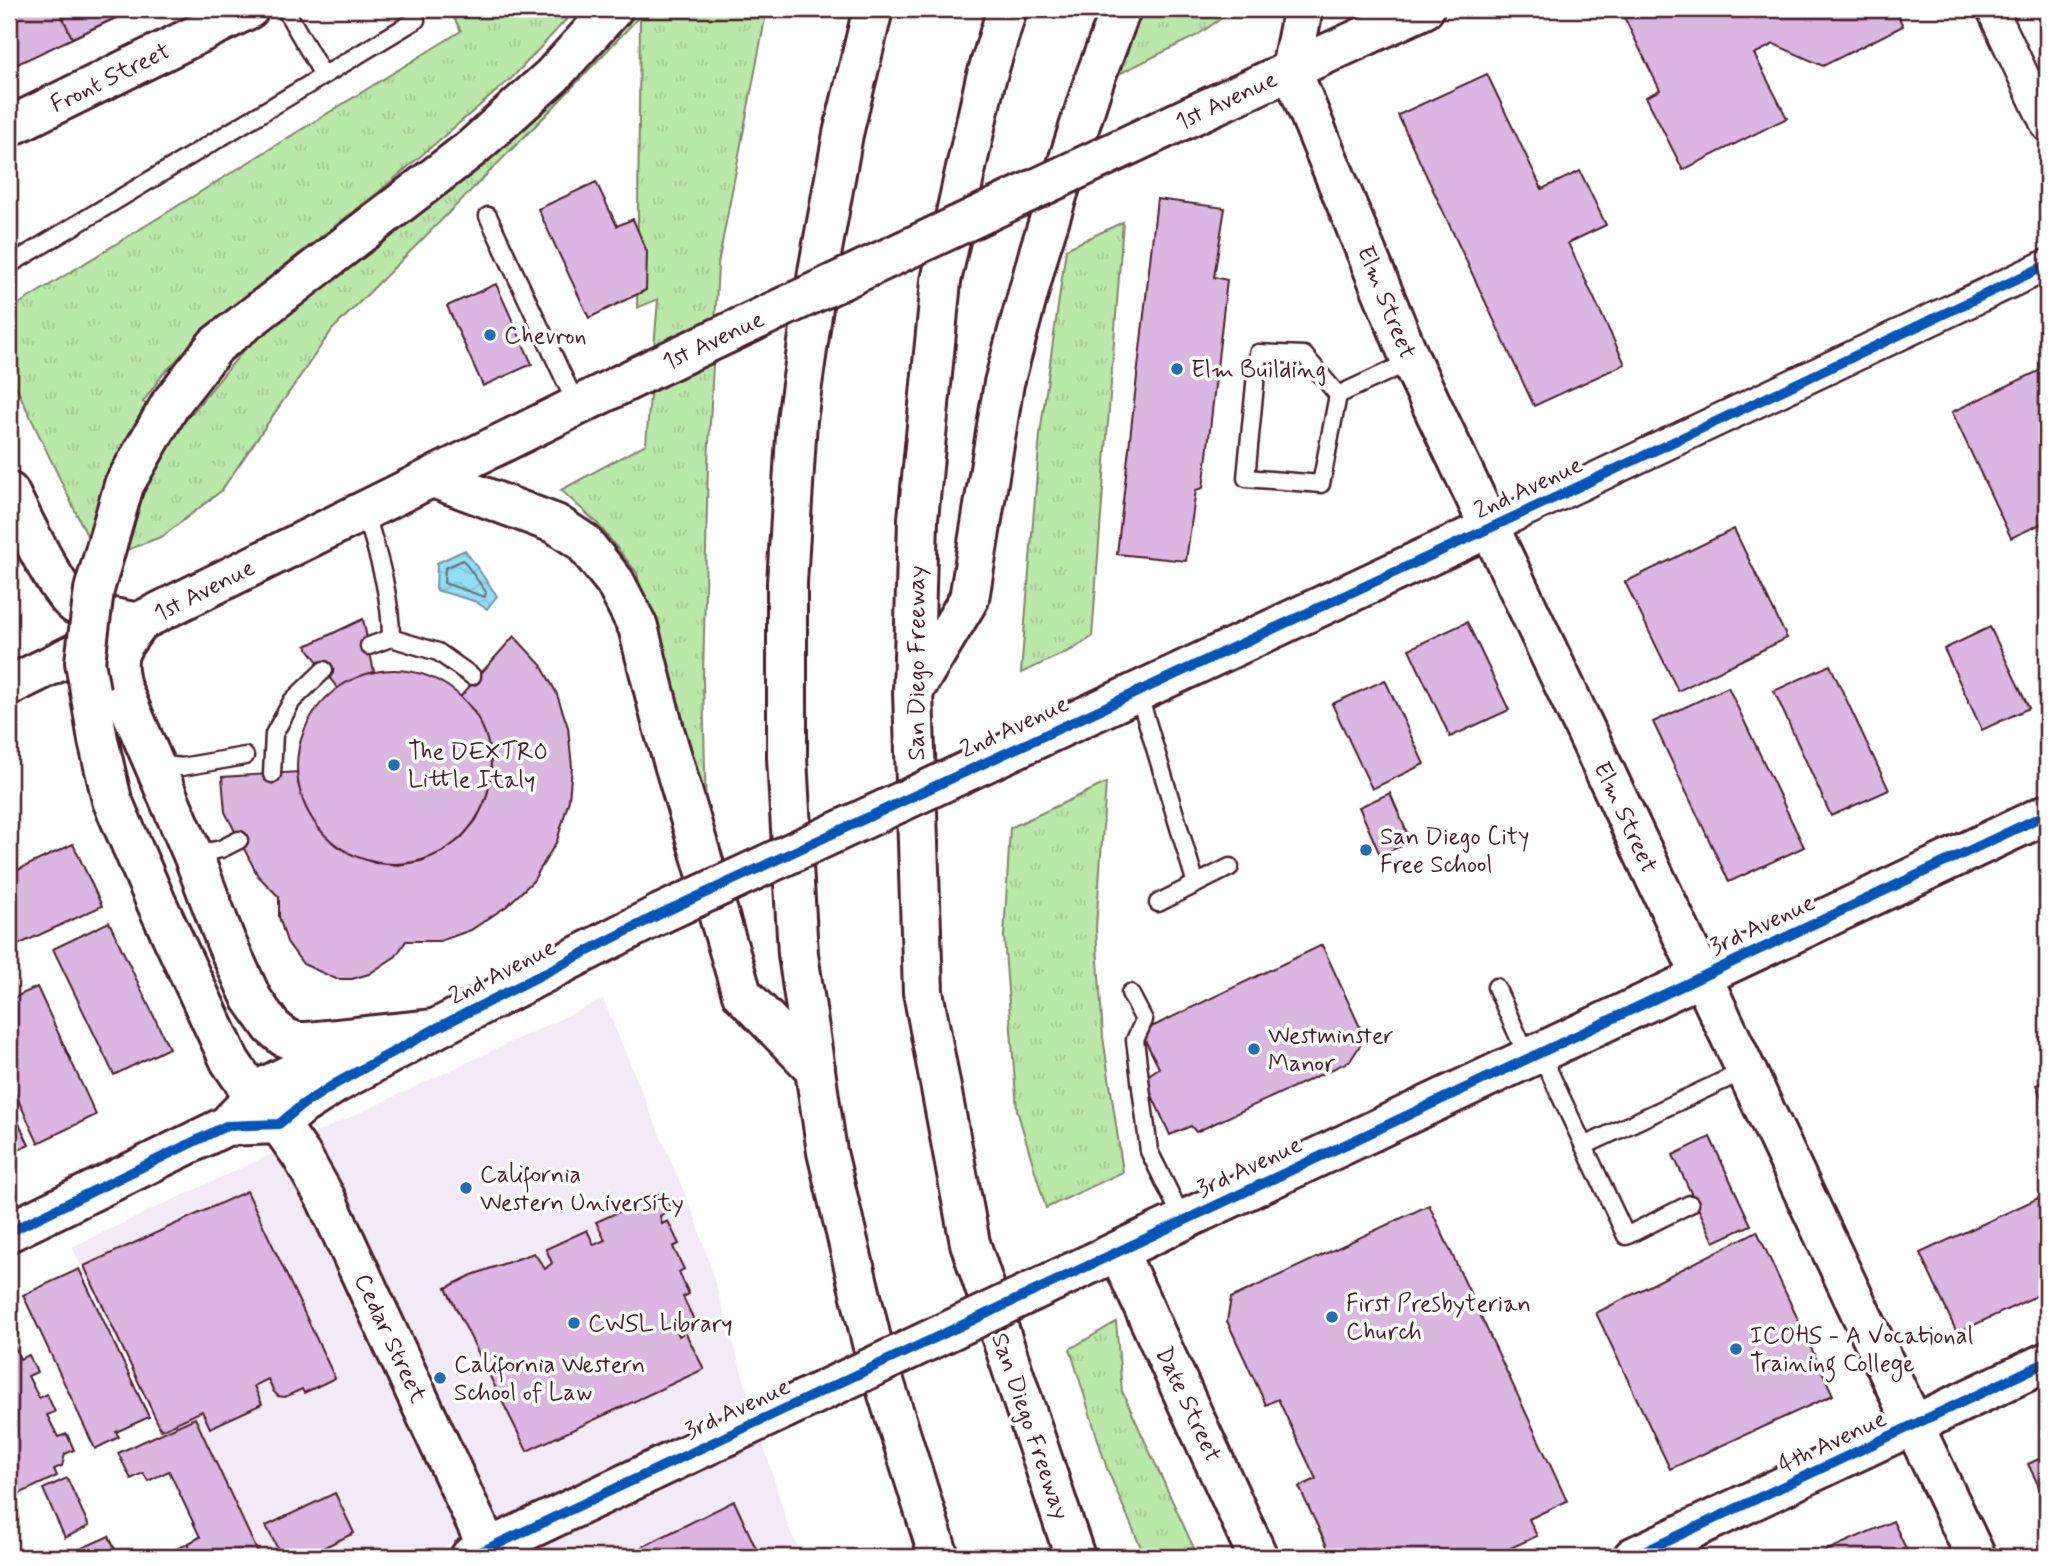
<svg xmlns="http://www.w3.org/2000/svg" width="2056" height="1566" font-family="Mynerve,sans-serif">
<style>
.built{fill:#f4e9f6}
.grass{fill:url(#grass-tufts);stroke:#82846a;stroke-width:2}
.water{fill:url(#water-waves);stroke:#7592a2;stroke-width:2}
.lines{fill:none;stroke-linecap:round;stroke-linejoin:round}
.shore{stroke:#676c7b;stroke-width:2}
.building{fill:#dab6e1;stroke:#4a1f2b;stroke-width:2}
.lane-casing{stroke:#4a1f2b;stroke-width:21}
.street-casing{stroke:#4a1f2b;stroke-width:35}
.secondary-casing{stroke:#4a1f2b;stroke-width:44}
.highway-casing{stroke:#4a1f2b;stroke-width:44}
.lane{stroke:#fff;stroke-width:16}
.street{stroke:#fff;stroke-width:30}
.secondary{stroke:#fff;stroke-width:38}
.highway{stroke:#fff;stroke-width:38}
.secondary-bridge-casing{stroke:#4a1f2b;stroke-width:44;stroke-linecap:butt}
.highway-bridge-casing{stroke:#4a1f2b;stroke-width:44;stroke-linecap:butt}
.secondary-bridge{stroke:#fff;stroke-width:38}
.highway-bridge{stroke:#fff;stroke-width:38}
.cycleway-casing{stroke:#fff;stroke-width:15}
.cycleway{stroke:#0057b8;stroke-width:10}
.poi-dot{fill:#1f6fb2;stroke:#fff;stroke-width:2.5}
.labels{text-anchor:middle;stroke-width:7;stroke-linejoin:round;paint-order:stroke}
.street-label{font-size:24px;fill:#4a1f2b;stroke:#fff}
.poi-label{font-size:24px;fill:#4a1f2b;stroke:#fff;text-anchor:start}
</style>
<defs>
<pattern id="grass-tufts" width="24" height="20" patternUnits="userSpaceOnUse" patternTransform="scale(1.75)"><rect width="24" height="20" fill="#b9e9a9"/><path d="M3 7l-1-3M5 7V3M7 7l1-3M15 17l-1-3M17 17v-4M19 17l1-3" fill="none" stroke="#a1c792"/></pattern>
<pattern id="water-waves" width="16" height="10" patternUnits="userSpaceOnUse" patternTransform="scale(1.75)"><rect width="16" height="10" fill="#92dff2"/><path d="M0 5q4-4 8 0t8 0" fill="none" stroke="#7fbfd0"/></pattern>
</defs>
<rect width="100%" height="100%" fill="#fff"/>
<filter id="ink" filterUnits="userSpaceOnUse"><feTurbulence type="fractalNoise" baseFrequency=".0143" numOctaves="2"/><feDisplacementMap in="SourceGraphic" scale="14" xChannelSelector="R" yChannelSelector="G"/><feConvolveMatrix kernelMatrix="1 2 1 2 8 2 1 2 1" color-interpolation-filters="sRGB"/></filter>
<g filter="url(#ink)">
<polygon class="built" points="603,999 697,1223 788,1526 802,1557 545,1557 523,1511 423,1557 222,1557 72,1247"/>
<g class="grass">
<polygon points="449,9 576,9 513,77 381,190 225,312 163,374 143,402 181,426 248,345 540,105 631,9 767,9 718,264 708,464 703,678 706,816 692,821 637,573 597,523 561,490 646,444 658,299 637,308 640,16 546,115 332,330 221,491 163,536 99,561 9,372 9,310 461,31"/>
<polygon points="1138,9 1235,9 1196,36 1113,77"/>
<polygon points="1123,222 1092,637 1073,649 1021,673 1040,434 1066,249"/>
<polygon points="1106,783 1096,929 1103,1037 1123,1172 1046,1208 1017,1110 1004,937 1010,828"/>
<polygon points="1116,1322 1122,1391 1198,1557 1145,1557 1107,1469 1070,1349"/>
</g>
<polygon class="water" points="465,550 497,596 487,609 474,601 436,590 437,563"/>
<g class="lines">
<polygon class="shore" points="463,560 486,592 485,597 444,583 445,568"/>
</g>
<g class="building">
<polygon points="9,9 135,9 9,68"/>
<polygon points="59,9 135,9 72,38"/>
<polygon points="1620,9 1895,9 1903,26 1823,66 1774,44 1754,54 1787,118 1683,170 1646,97 1660,90"/>
<polygon points="1487,74 1542,189 1580,171 1606,225 1568,243 1625,364 1534,406 1398,115"/>
<polygon points="596,182 617,226 633,219 647,252 646,290 589,318 538,209"/>
<polygon points="1157,199 1225,208 1214,277 1227,280 1205,473 1203,488 1196,490 1186,561 1117,554"/>
<polygon points="496,284 532,364 483,386 447,306"/>
<polygon points="2047,367 2047,521 2011,538 1952,412"/>
<polygon points="1734,529 1787,638 1678,691 1625,582"/>
<polygon points="363,619 374,672 346,683 338,689 306,646"/>
<polygon points="1467,622 1509,710 1450,737 1409,649"/>
<polygon points="1990,627 2029,708 1982,730 1944,649"/>
<polygon points="514,636 541,665 556,692 568,727 572,767 569,800 557,841 533,881 507,906 471,930 440,941 406,941 396,956 369,974 352,979 336,979 303,964 287,942 279,917 279,897 258,876 225,812 222,777 298,772 298,783 305,805 317,826 333,843 353,855 375,863 398,865 421,861 442,852 461,838 476,820 486,799 491,777 490,753 484,731 473,710 460,697"/>
<polygon points="1830,665 1889,790 1831,816 1774,691"/>
<circle cx="394" cy="767" r="97"/>
<polygon points="1385,680 1424,764 1372,789 1332,704"/>
<polygon points="1728,687 1804,847 1729,882 1653,722"/>
<polygon points="1390,793 1411,842 1380,855 1359,807"/>
<polygon points="73,844 102,906 9,949 9,874"/>
<polygon points="109,922 169,1048 114,1075 53,949"/>
<polygon points="1322,945 1365,1038 1350,1061 1196,1132 1191,1126 1170,1135 1144,1078 1159,1068 1141,1032"/>
<polygon points="37,987 96,1115 38,1143 9,1080 9,1000"/>
<polygon points="2047,1080 2047,1110 2036,1085"/>
<polygon points="9,1102 29,1145 9,1155"/>
<polygon points="1710,1137 1751,1225 1714,1242 1673,1155"/>
<polygon points="247,1191 335,1378 304,1393 302,1389 285,1397 278,1396 274,1392 268,1379 254,1386 262,1404 210,1428 202,1411 161,1430 84,1266"/>
<polygon points="663,1192 671,1208 660,1216 662,1224 668,1221 679,1244 673,1247 684,1269 679,1272 689,1294 683,1297 694,1320 675,1327 679,1336 685,1332 704,1369 527,1451 446,1288 472,1275 534,1253 545,1269 552,1263 546,1249 587,1230 594,1245 605,1240 596,1222"/>
<polygon points="2047,1194 2047,1291 1957,1333 1920,1253"/>
<polygon points="1429,1205 1567,1501 1529,1519 1537,1536 1491,1557 1465,1557 1462,1551 1447,1557 1332,1557 1299,1487 1316,1479 1278,1399 1266,1405 1227,1321 1231,1298"/>
<polygon points="1757,1231 1833,1395 1670,1469 1596,1313"/>
<polygon points="79,1269 149,1417 116,1432 119,1437 95,1449 23,1295"/>
<polygon points="11,1317 18,1334 10,1337 20,1359 29,1355 37,1372 28,1376 39,1398 47,1394 55,1412 47,1415 58,1437 67,1434 74,1450 65,1454 62,1466 54,1469 57,1476 17,1495 9,1478 9,1318"/>
<polygon points="195,1418 260,1557 193,1557 187,1544 200,1537 169,1471 148,1481 143,1473 131,1479 118,1453"/>
<polygon points="2047,1455 2047,1503 2028,1464"/>
<polygon points="67,1478 89,1526 65,1538 43,1489"/>
<polygon points="335,1493 354,1533 304,1557 282,1557 266,1526"/>
<polygon points="734,1501 760,1557 622,1557"/>
<polygon points="1893,1521 1910,1557 1825,1557 1823,1552"/>
<polygon points="109,1536 118,1557 62,1557"/>
<polygon points="187,1544 193,1557 159,1557"/>
</g>
<g class="lines">
<g class="lane-casing">
<g id="lane">
<polyline points="285,9 323,75"/>
<polyline points="488,216 577,406"/>
<polyline points="9,265 416,20"/>
<polygon points="1258,353 1304,355 1338,395 1321,484 1246,478"/>
<polyline points="1338,395 1411,361"/>
<path d="M365,511C377,552 391,594 391,638L438,652L472,676"/>
<polyline points="369,646 391,638"/>
<polyline points="1138,692 1196,884"/>
<polyline points="157,764 182,767 245,756"/>
<polyline points="272,774 274,734 292,701 324,670"/>
<polyline points="193,855 221,849 239,840"/>
<polyline points="1158,903 1230,867"/>
<polyline points="1496,987 1528,1058"/>
<polyline points="1130,993 1144,1020 1135,1040 1149,1151 1183,1220"/>
<polyline points="1540,1052 1626,1236 1690,1204"/>
<polyline points="1584,1146 1746,1070"/>
</g>
</g>
<g class="street-casing">
<g id="street">
<polyline points="1992,9 2047,126"/>
<polyline points="1489,528 2047,265"/>
</g>
</g>
<g class="secondary-casing">
<g id="secondary">
<polyline points="1291,69 1411,361 1976,1557"/>
<polyline points="1193,115 1424,9"/>
<polyline points="9,127 249,9"/>
<path d="M9,492C22,517 56,592 76,605C94,616 119,619 139,623C119,649 113,654 121,687L193,855L226,942L252,999L272,1027L284,1037L296,1042H308L435,1029"/>
<polyline points="9,686 654,368"/>
<polyline points="1075,721 1489,528"/>
<polyline points="231,1121 266,1086 313,1063 349,1053"/>
<polyline points="279,1124 301,1155 326,1199 492,1557"/>
<polyline points="9,1232 226,1126 279,1124 302,1105 335,1084 435,1029 660,914"/>
<polyline points="1118,1251 1258,1557"/>
<polyline points="1069,1274 2047,814"/>
<polyline points="470,1557 784,1409"/>
<polyline points="1633,1557 2047,1362"/>
</g>
</g>
<g class="highway-casing">
<g id="highway">
<polyline points="873,9 843,134 818,272 797,420 787,583 787,758 798,954 827,1152 872,1343 939,1557"/>
<polyline points="1007,9 985,82 941,281 918,519 913,692 923,992 970,1243 1075,1557"/>
<polyline points="1291,69 1303,9"/>
<polyline points="171,403 216,345 472,148 552,76 613,9"/>
<polyline points="433,478 556,524 583,542 615,582 638,627 664,730 742,994 815,1069"/>
<polyline points="914,690 969,599 1004,383 1040,249 1095,78 1121,9"/>
<polyline points="90,691 98,740 112,800 156,902 230,1061 254,1096 279,1124"/>
</g>
</g>
<use href="#lane" class="lane"/>
<use href="#street" class="street"/>
<use href="#secondary" class="secondary"/>
<use href="#highway" class="highway"/>
<g class="secondary-bridge-casing">
<g id="secondary-bridge">
<polyline points="654,368 1193,115"/>
<polyline points="660,914 1075,721"/>
<polyline points="784,1409 1069,1274"/>
</g>
</g>
<g class="highway-bridge-casing">
<polyline id="highway-bridge" points="90,691 85,662 94,590 124,485 171,403"/>
</g>
<use href="#secondary-bridge" class="secondary-bridge"/>
<use href="#highway-bridge" class="highway-bridge"/>
<g class="cycleway-casing">
<g id="cycleway">
<polyline points="9,1232 226,1126 279,1124 302,1105 335,1084 435,1029 660,914 1563,494 2047,265"/>
<polyline points="470,1557 2047,814"/>
<polyline points="1633,1557 2047,1362"/>
</g>
</g>
<use href="#cycleway" class="cycleway"/>
</g>
</g>
<g class="poi-dot">
<circle cx="490" cy="335" r="7"/>
<circle cx="1177" cy="369" r="7"/>
<circle cx="394" cy="765" r="7"/>
<circle cx="1366" cy="850" r="7"/>
<circle cx="1254" cy="1049" r="7"/>
<circle cx="466" cy="1188" r="7"/>
<circle cx="1332" cy="1317" r="7"/>
<circle cx="574" cy="1323" r="7"/>
<circle cx="1736" cy="1349" r="7"/>
<circle cx="440" cy="1378" r="7"/>
</g>
<g class="labels">
<g class="street-label">
<text transform="translate(110 77) rotate(-26)" y="8">Front Street</text>
<text transform="translate(1226 100) rotate(-25)" y="8">1st Avenue</text>
<text transform="translate(1387 302) rotate(68)" y="8">Elm Street</text>
<text transform="translate(713 340) rotate(-25)" y="8">1st Avenue</text>
<text transform="translate(1528 487) rotate(-25)" y="8">2nd Avenue</text>
<text transform="translate(204 590) rotate(-27)" y="8">1st Avenue</text>
<text transform="translate(916 663) rotate(-90)" y="8">San Diego Freeway</text>
<text transform="translate(1014 726) rotate(-25)" y="8">2nd Avenue</text>
<text transform="translate(1626 817) rotate(65)" y="8">Elm Street</text>
<text transform="translate(1762 924) rotate(-25)" y="8">3rd Avenue</text>
<text transform="translate(502 971) rotate(-27)" y="8">2nd Avenue</text>
<text transform="translate(1249 1166) rotate(-25)" y="8">3rd Avenue</text>
<text transform="translate(391 1338) rotate(65)" y="8">Cedar Street</text>
<text transform="translate(1189 1404) rotate(65)" y="8">Date Street</text>
<text transform="translate(737 1408) rotate(-25)" y="8">3rd Avenue</text>
<text transform="translate(1031 1426) rotate(71)" y="8">San Diego Freeway</text>
<text transform="translate(1832 1441) rotate(-25)" y="8">4th Avenue</text>
</g>
<g class="poi-label">
<text x="504" y="343">Chevron</text>
<text x="1191" y="377">Elm Building</text>
<text x="408" y="759">The DEXTRO<tspan x="408" dy="28">Little Italy</tspan></text>
<text x="1380" y="844">San Diego City<tspan x="1380" dy="28">Free School</tspan></text>
<text x="1268" y="1043">Westminster<tspan x="1268" dy="28">Manor</tspan></text>
<text x="480" y="1182">California<tspan x="480" dy="28">Western University</tspan></text>
<text x="1346" y="1311">First Presbyterian<tspan x="1346" dy="28">Church</tspan></text>
<text x="588" y="1331">CWSL Library</text>
<text x="1750" y="1343">ICOHS - A Vocational<tspan x="1750" dy="28">Training College</tspan></text>
<text x="454" y="1372">California Western<tspan x="454" dy="28">School of Law</tspan></text>
</g>
</g>
<rect width="2056" height="1566" fill="none" stroke="#fff" stroke-width="35"/>
<rect x="18" y="18" width="2021" height="1531" fill="none" stroke="#4a1f2b" stroke-width="2.5" filter="url(#ink)"/>
</svg>
